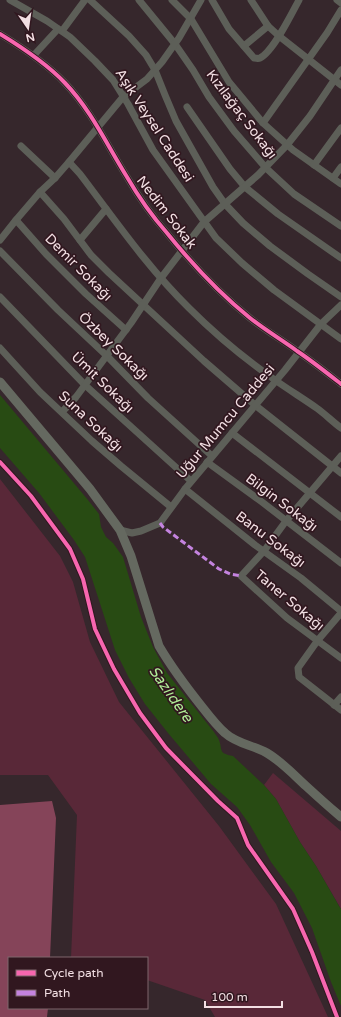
<svg xmlns="http://www.w3.org/2000/svg" width="341" height="1017" font-family="'Varela Round',sans-serif">
<style>
.green{fill:#592838}
.forest{fill:#854459}
.water{fill:#284b13}
.lines{fill:none;stroke-linecap:round;stroke-linejoin:round}
.minor{stroke:#5d5f58;stroke-width:7}
.major{stroke:#656960;stroke-width:9}
.quiet{stroke:#c483df;stroke-width:3;stroke-dasharray:6 3;stroke-linecap:butt}
.cycleway-casing{stroke:#31171f;stroke-width:6}
.cycleway{stroke:#f766af;stroke-width:4}
.labels{text-anchor:middle;stroke-width:3.5;stroke-linejoin:round;paint-order:stroke}
.street-label{font-size:14px;fill:#f2dfe3;stroke:#31171f}
.water-label{font-size:15px;font-style:italic;fill:#b1ee97;stroke:#31171f}
</style>
<rect width="100%" height="100%" fill="#36272c"/>
<g class="green">
<polygon points="0,479 60,556 73,582 90,642 119,702 219,826 276,904 328,1017 215,1017 205,1000 147,980 147,958 71,958 77,815 48,775 0,775"/>
<polygon points="273,773 341,831 341,909 316,866 300,842 276,799 264,785"/>
</g>
<polygon class="forest" points="52,801 56,818 50,958 9,958 9,1008 48,1008 47,1017 0,1017 0,805"/>
<path class="water" d="M0,395L88,500L99,514L101,527L106,537L113,543L123,557L141,617L153,647L167,673L214,732C215,734 218,737 219,740C223,751 218,753 233,756L264,785L276,799L300,842L316,866L339,906L341,909V1006L331,982L312,928L294,893L271,862L250,825L237,807L211,784L168,733L145,704L129,678L115,650L85,557L74,540L39,493L0,448Z"/>
<g class="lines">
<g class="minor">
<polyline points="10,0 47,21 70,37 95,61 113,80 128,104 153,150 216,238 242,263 274,290 341,339"/>
<polyline points="90,0 129,36 146,55 155,70 165,95 176,121 213,187 225,204 243,223 270,246 308,274 341,297"/>
<polyline points="139,0 175,44 193,70 209,97 234,131 266,168 294,194 341,226"/>
<polyline points="172,0 191,19 229,82 263,123 293,150 341,184"/>
<path d="M212,0L229,29L254,58C257,58 258,59 260,58C273,52 292,13 299,0"/>
<polyline points="251,0 268,26 279,36 341,85"/>
<polyline points="337,0 341,3"/>
<polyline points="62,31 85,0"/>
<path d="M0,34C23,48 46,63 65,83C91,110 107,145 127,177C138,196 152,216 167,233C192,264 219,293 250,318C265,330 282,340 297,351C312,361 327,373 341,384"/>
<polyline points="244,46 268,26"/>
<polyline points="34,55 58,29"/>
<polyline points="187,107 230,169 245,187 278,214 341,258"/>
<polyline points="263,123 327,33 341,10"/>
<polyline points="21,146 55,178"/>
<path d="M69,162L80,174C115,220 148,268 189,308C215,334 245,359 275,380C289,390 304,399 318,409C326,415 333,422 341,428"/>
<polyline points="314,165 341,128"/>
<polyline points="333,178 341,167"/>
<polyline points="40,192 64,219 91,255 109,273 204,361 255,405 341,473"/>
<polyline points="16,220 46,254 86,294 126,330"/>
<polyline points="0,240 16,220 40,192 55,178 69,162 123,97 147,79 162,62 179,38 201,0"/>
<polyline points="80,240 106,209"/>
<polyline points="0,251 58,310 107,356 148,398 212,456"/>
<polyline points="0,297 85,385 191,481"/>
<polyline points="0,348 40,392 92,441 121,466 171,507"/>
<polyline points="62,412 76,397 131,323 161,278 204,222 258,175 287,145 310,116 341,70"/>
<polyline points="232,433 341,517"/>
<polyline points="341,456 286,521 264,551 241,576 287,618 341,658"/>
<polyline points="207,462 262,502 341,563"/>
<polyline points="185,489 255,545 301,578 341,611"/>
<polyline points="120,530 132,533 141,531 160,523 185,489 285,370 321,324 341,305"/>
<polyline points="341,613 318,640 298,668 299,677 341,710"/>
<polyline points="334,705 341,697"/>
</g>
<path class="major" d="M0,382L90,489L120,530L131,556L159,646C172,668 187,688 203,708C210,717 217,726 225,733C237,744 253,745 267,753C282,762 293,774 306,786C318,797 329,807 341,817"/>
<polyline class="quiet" points="160,523 163,527 219,569 230,574 241,576"/>
<g class="cycleway-casing">
<g id="cycleway">
<path d="M0,34C23,48 46,63 65,83C91,110 107,145 127,177C138,196 152,216 167,233C192,264 219,293 250,318C265,330 282,340 297,351C312,361 327,373 341,384"/>
<polyline points="0,462 31,496 70,549 83,579 95,629 114,669 140,713 166,748 218,801 237,818 248,845 293,909 312,952 337,1017"/>
</g>
</g>
<use href="#cycleway" class="cycleway"/>
</g>
<g class="labels">
<g class="street-label">
<text transform="translate(242 114) rotate(53)" y="5">Kızılağaç Sokağı</text>
<text transform="translate(155 125) rotate(57)" y="5">Aşık Veysel Caddesi</text>
<text transform="translate(167 212) rotate(52)" y="5">Nedim Sokak</text>
<text transform="translate(79 267) rotate(45)" y="5">Demir Sokağı</text>
<text transform="translate(114 346) rotate(44)" y="5">Özbey Sokağı</text>
<text transform="translate(103 382) rotate(44)" y="5">Ümit Sokağı</text>
<text transform="translate(91 421) rotate(43)" y="5">Suna Sokağı</text>
<text transform="translate(225 421) rotate(-50)" y="5">Uğur Mumcu Caddesi</text>
<text transform="translate(282 502) rotate(37)" y="5">Bilgin Sokağı</text>
<text transform="translate(271 539) rotate(37)" y="5">Banu Sokağı</text>
<text transform="translate(290 600) rotate(40)" y="5">Taner Sokağı</text>
</g>
<g class="water-label">
<text transform="translate(171 694) rotate(55)" y="5">Sazlıdere</text>
</g>
</g>
<rect x="8" y="957" width="140" height="52" fill="#31171f" stroke="#7e676d"/>
<rect x="16" y="970" width="20" height="6" fill="#f766af" stroke="#7e676d"/>
<text x="44" y="977" font-size="12" fill="#f2dfe3">Cycle path</text>
<rect x="16" y="990" width="20" height="6" fill="#c483df" stroke="#7e676d"/>
<text x="44" y="997" font-size="12" fill="#f2dfe3">Path</text>
<g transform="translate(28 28) rotate(167)" stroke="#31171f" stroke-width="3" paint-order="stroke">
<path d="M0-3L7 15L0 10L-7 15Z" fill="#f2dfe3"/>
<text y="-6" font-size="11" font-weight="bold" text-anchor="middle" fill="#f2dfe3">N</text>
</g>
<path d="M205 1001v6h77v-6" fill="none" stroke="#f2dfe3" stroke-width="2"/>
<text x="211" y="1001" font-size="12" fill="#f2dfe3" stroke="#31171f" stroke-width="3" paint-order="stroke">100 m</text>
</svg>
